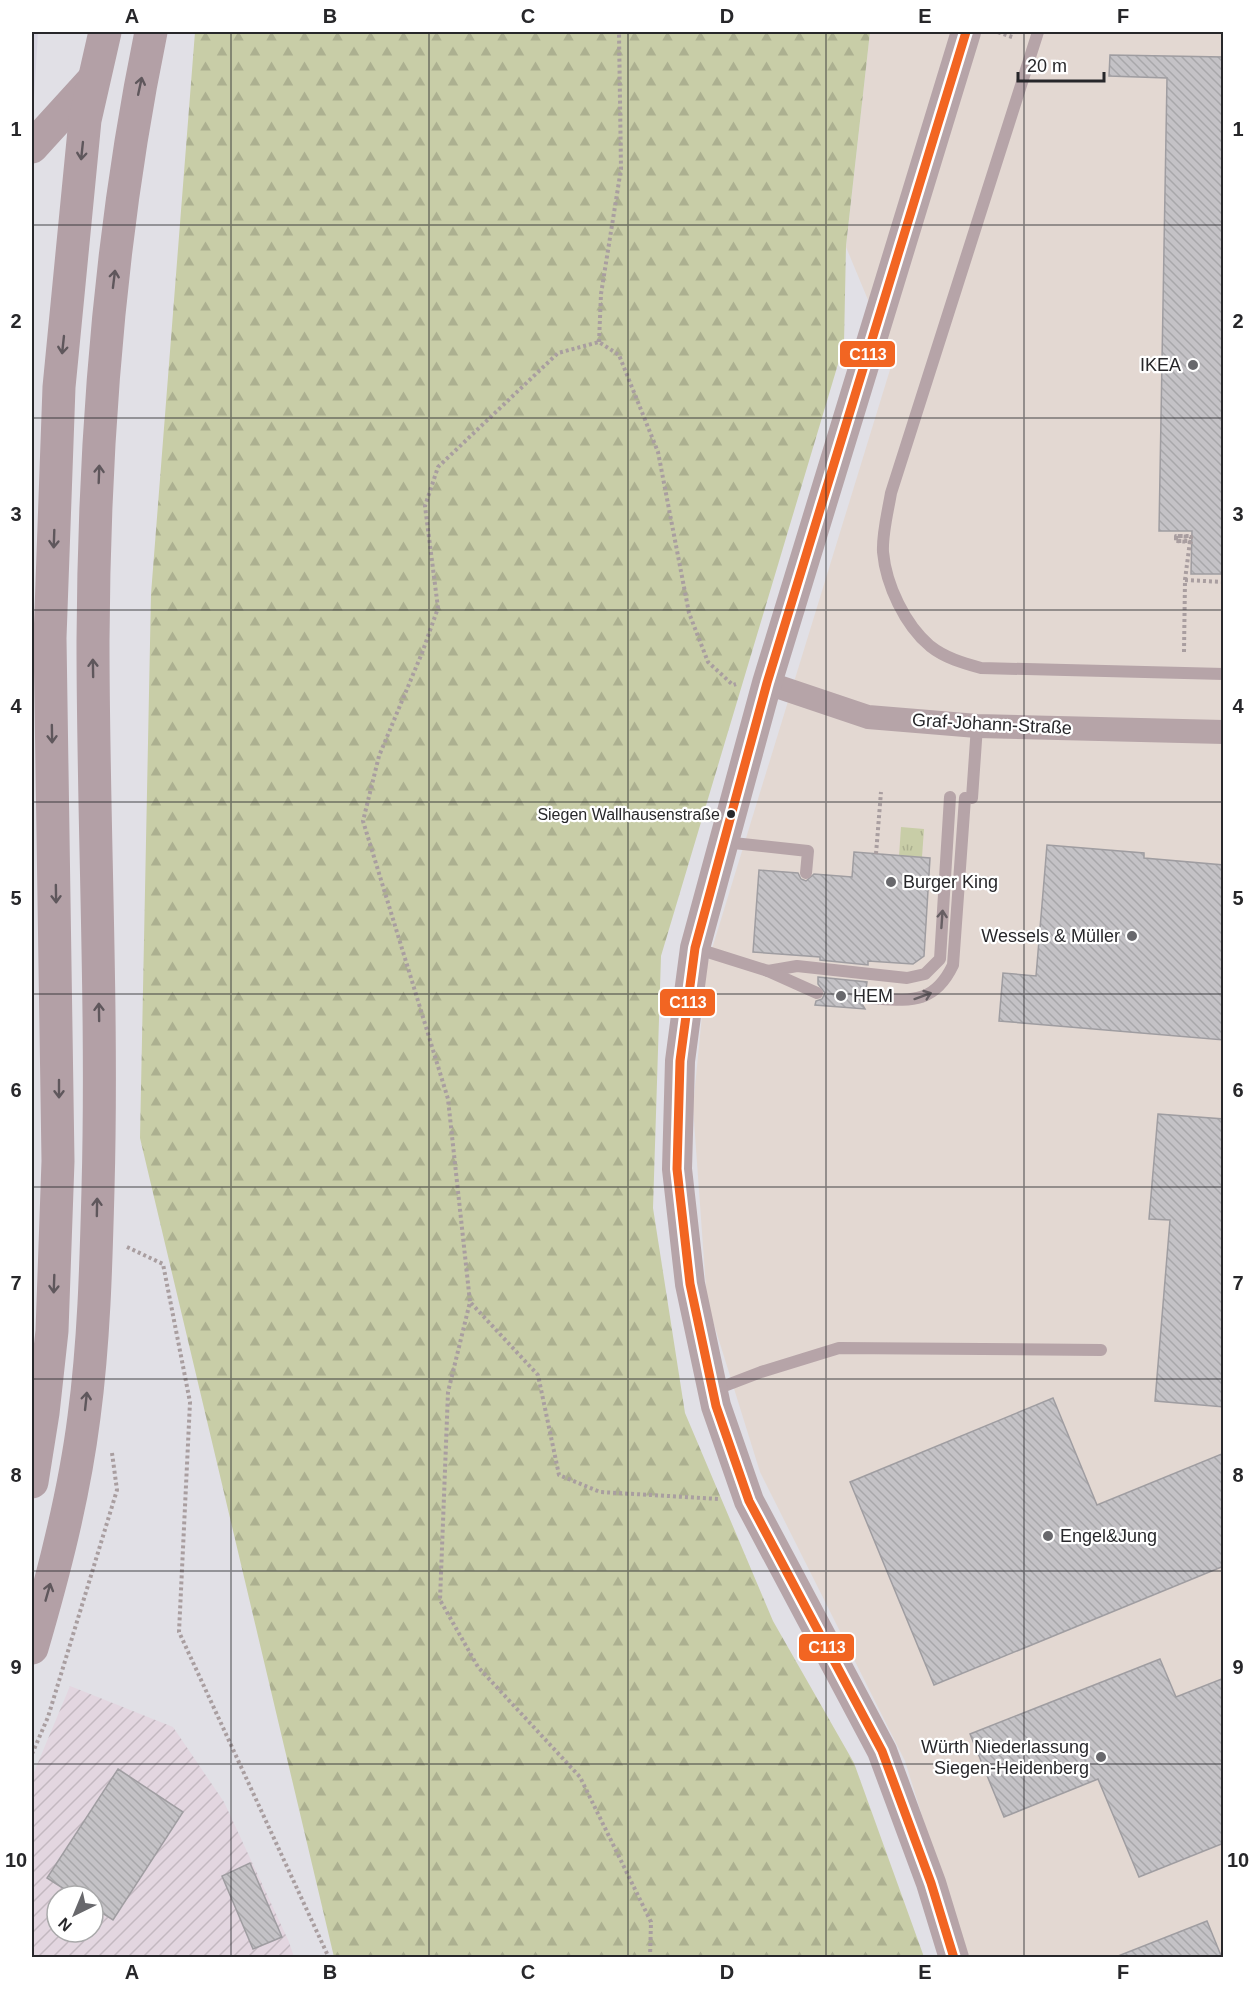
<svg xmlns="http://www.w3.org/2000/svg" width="1255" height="1989" font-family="Helvetica,sans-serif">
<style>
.commercial{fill:#e3d8d2}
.industrial{fill:url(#industrial-furrows);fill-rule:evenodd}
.built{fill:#d6d4e0}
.grass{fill:url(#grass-tufts)}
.forest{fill:url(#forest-firs)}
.building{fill:url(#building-back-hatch);stroke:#9f9da1;stroke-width:1.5}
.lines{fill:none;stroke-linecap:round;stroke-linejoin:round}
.path{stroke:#a99ea0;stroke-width:4;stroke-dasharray:3 3;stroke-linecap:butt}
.service{stroke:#b6a4a8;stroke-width:12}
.minor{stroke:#b6a4a8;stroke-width:24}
.tertiary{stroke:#b6a4a8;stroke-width:30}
.trunk{stroke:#b3a0a6;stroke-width:33}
.bus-1-casing{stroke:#fff;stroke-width:14}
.bus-1{stroke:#f26522;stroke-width:9}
.oneway{stroke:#5f575c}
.oneway2{stroke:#675f63}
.grid{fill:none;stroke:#27272a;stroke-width:1.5;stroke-opacity:0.55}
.poi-dot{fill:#68686c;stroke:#fff;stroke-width:2}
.bus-dot{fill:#27272a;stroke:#fff;stroke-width:2}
.labels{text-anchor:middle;stroke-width:4.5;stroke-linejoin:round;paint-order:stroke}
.bus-label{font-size:16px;fill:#27272a;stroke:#fff;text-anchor:end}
.poi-label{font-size:18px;fill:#27272a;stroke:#fff;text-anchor:end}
.street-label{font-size:18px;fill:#27272a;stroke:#fff}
.line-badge{stroke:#fff;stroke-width:2}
.badge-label{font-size:16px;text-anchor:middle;font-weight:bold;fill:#fff}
.neatline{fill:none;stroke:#27272a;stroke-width:2}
.grid-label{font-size:20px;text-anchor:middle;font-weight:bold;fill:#27272a}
</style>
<defs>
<pattern id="industrial-furrows" width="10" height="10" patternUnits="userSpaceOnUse" patternTransform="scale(1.5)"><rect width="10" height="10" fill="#e3d6e0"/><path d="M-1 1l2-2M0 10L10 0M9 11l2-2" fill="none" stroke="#c3b8c0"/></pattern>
<pattern id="grass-tufts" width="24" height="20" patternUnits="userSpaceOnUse" patternTransform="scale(1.5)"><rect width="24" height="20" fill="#c8cda7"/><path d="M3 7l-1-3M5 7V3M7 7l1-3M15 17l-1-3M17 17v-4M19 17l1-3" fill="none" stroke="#acb090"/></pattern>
<pattern id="forest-firs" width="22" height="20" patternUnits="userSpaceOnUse" patternTransform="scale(1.5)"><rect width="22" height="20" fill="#c8cda7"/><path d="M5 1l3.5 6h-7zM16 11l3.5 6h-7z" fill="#acb090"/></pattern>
<pattern id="building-back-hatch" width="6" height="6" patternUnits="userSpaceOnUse" patternTransform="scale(1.5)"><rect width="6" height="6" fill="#c4c2c6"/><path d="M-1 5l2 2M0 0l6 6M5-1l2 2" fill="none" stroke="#a8a7aa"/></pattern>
</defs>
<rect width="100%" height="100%" fill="#e1e0e6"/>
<polygon class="commercial" points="870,32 1223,32 1223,1957 966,1957 905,1761 760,1472 707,1302 693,1107 707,965 893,360 846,247"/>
<path class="industrial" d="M70,1686L173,1727L224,1802L289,1942L294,1957L32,1958V1777ZM57,1896H93V1932H57Z"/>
<polygon class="built" points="32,32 38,32 32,133"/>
<polygon class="grass" points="901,827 924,829 922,857 899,856"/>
<polygon class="forest" points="195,32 870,32 846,246 844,344 661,956 653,1208 685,1413 773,1621 854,1763 924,1957 334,1957 140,1138 151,594"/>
<g class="building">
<polygon points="1110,55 1224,57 1224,574 1191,574 1192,531 1159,531 1167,78 1109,76"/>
<polygon points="1047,845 1144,853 1144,858 1224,865 1224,1040 999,1021 1003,973 1036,976"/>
<polygon points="854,852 930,858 924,956 913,964 868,961 868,965 820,960 820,957 753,952 759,870 798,873 801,879 806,881 814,874 852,877"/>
<polygon points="818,977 867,982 866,990 858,997 865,1009 815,1005 816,1001 822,999 825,993 818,984"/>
<polygon points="1158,1114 1224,1119 1224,1407 1155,1401 1170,1220 1149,1219"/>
<polygon points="1053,1398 1097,1505 1224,1453 1224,1566 934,1685 850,1482"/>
<polygon points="1160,1659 1176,1697 1224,1678 1224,1843 1139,1877 1098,1779 1004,1817 970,1734"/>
<polygon points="118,1769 183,1812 113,1920 93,1907 93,1896 75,1896 47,1878"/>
<polygon points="250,1863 282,1937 253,1949 222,1876"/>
<polygon points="1207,1921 1222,1958 1118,1958 1118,1956"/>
</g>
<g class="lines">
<g class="path">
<polyline points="998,32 1015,38"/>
<polyline points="599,342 601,294 621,169 619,32"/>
<polyline points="1185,580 1190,541 1176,541 1176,536 1191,537 1191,542 1176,541 1176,536 1192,536"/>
<polyline points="1184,652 1185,580 1224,582"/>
<polyline points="876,854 881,792"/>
<polyline points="127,1247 163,1264 190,1402 179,1632 329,1958"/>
<polyline points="471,1303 538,1375 559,1475 600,1492 719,1499"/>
<polyline points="32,1754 48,1717 117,1490 112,1453"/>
<polyline points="650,1958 651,1922 580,1777 478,1667 440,1600 448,1392 470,1302 448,1099 363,821 379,756 422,653 438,608 425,506 438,467 558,353 599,342 619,355 658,452 689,613 708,662 733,685 736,684"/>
</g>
<g class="service">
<path d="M1038,32L891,493C888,511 882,534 883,552C886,585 905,625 930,646C945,658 963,663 981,668L1224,674"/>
<polyline points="972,798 977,726"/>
<polyline points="724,842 808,851 806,873"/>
<polyline points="695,948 768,971 797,966 907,978 925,974 940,959 950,797"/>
<polyline points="768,971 817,993"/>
<path d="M866,998C907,1000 933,1007 953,965L965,798"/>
<polyline points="714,1390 761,1372 839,1348 1101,1350"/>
</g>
<polyline class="minor" points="767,683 868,717 977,726 1224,732"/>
<polyline class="tertiary" points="954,1958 931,1883 882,1751 749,1501 716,1406 690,1284 677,1169 680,1061 695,948 767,683 966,32"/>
<g class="trunk">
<polyline points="32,147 93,80"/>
<polyline points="32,1482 43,1413 52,1331 58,1161 50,638 59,387 85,120 105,32"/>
<path d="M32,1648C54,1573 74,1496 84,1417C94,1342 96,1265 98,1189C103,1006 93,824 93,641C94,438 110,231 151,32"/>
</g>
<g class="bus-1-casing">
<polyline id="bus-1" points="954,1958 931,1883 882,1751 749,1501 716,1406 690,1284 677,1169 680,1061 695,948 767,683 966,32"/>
</g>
<use href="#bus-1" class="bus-1"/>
</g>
<defs><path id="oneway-shaft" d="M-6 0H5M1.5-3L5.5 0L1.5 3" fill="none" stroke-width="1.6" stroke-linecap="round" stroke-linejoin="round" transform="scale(1.5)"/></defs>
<g class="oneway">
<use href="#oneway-shaft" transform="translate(140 86) rotate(-78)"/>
<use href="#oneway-shaft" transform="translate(82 151) rotate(96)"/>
<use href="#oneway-shaft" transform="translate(114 279) rotate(-83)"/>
<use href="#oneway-shaft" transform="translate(63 345) rotate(96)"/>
<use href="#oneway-shaft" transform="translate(99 474) rotate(-88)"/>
<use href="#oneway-shaft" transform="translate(54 539) rotate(92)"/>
<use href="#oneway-shaft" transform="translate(93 668) rotate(-91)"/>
<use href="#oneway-shaft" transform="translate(52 734) rotate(89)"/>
<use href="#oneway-shaft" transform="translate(56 894) rotate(89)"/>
<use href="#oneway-shaft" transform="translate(99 1012) rotate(-91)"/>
<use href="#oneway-shaft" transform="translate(59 1089) rotate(90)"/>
<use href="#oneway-shaft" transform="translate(97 1207) rotate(-89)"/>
<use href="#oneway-shaft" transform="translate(54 1284) rotate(92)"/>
<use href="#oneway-shaft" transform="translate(86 1401) rotate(-84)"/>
<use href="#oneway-shaft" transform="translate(48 1592) rotate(-74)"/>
</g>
<g class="oneway2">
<use href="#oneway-shaft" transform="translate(942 919) rotate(-86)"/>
<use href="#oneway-shaft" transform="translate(923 996) rotate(-20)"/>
</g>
<path class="grid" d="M231,32V1958M429,32V1958M628,32V1958M826,32V1958M1024,32V1958M32,225H1224M32,418H1224M32,610H1224M32,802H1224M32,994H1224M32,1187H1224M32,1379H1224M32,1571H1224M32,1764H1224"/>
<g class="poi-dot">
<circle cx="1193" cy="365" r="6"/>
<circle cx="891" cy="882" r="6"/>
<circle cx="1132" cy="936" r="6"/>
<circle cx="841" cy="996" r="6"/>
<circle cx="1048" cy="1536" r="6"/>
<circle cx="1101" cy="1757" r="6"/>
</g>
<circle class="bus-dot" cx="731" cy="814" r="5"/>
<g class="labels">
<g class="bus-label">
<text x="720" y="820">Siegen Wallhausenstraße</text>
</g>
<g class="poi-label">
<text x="1181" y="371">IKEA</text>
<text x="903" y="888" text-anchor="start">Burger King</text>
<text x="1120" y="942">Wessels &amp; Müller</text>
<text x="853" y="1002" text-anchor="start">HEM</text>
<text x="1060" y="1542" text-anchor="start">Engel&amp;Jung</text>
<text x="1089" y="1753">Würth Niederlassung<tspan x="1089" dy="21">Siegen-Heidenberg</tspan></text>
</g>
<g class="street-label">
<text transform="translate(992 724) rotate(3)" y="6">Graf-Johann-Straße</text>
</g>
</g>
<g class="line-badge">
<rect x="839" y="340" width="57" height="28" rx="6" fill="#f26522"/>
<rect x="659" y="988" width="57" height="29" rx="6" fill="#f26522"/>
<rect x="798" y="1633" width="57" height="29" rx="6" fill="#f26522"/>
</g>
<g class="badge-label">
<text x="868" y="360">C113</text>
<text x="688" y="1008">C113</text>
<text x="827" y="1653">C113</text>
</g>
<rect width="1255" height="1989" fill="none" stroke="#ffffff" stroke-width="66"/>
<g transform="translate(75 1914) rotate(223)"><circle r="28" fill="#ffffff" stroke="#a9a9aa" stroke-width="1.5"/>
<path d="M0-4.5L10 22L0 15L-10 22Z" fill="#68686c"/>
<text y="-9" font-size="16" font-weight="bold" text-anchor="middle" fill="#27272a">N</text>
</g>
<path d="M1018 72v9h86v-9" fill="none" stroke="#27272a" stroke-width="3"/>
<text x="1027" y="72" font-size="18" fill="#27272a" stroke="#ffffff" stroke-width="4.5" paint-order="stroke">20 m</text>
<rect x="33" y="33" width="1189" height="1923" class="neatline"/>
<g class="grid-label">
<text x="132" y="23">A</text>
<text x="330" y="23">B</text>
<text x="528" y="23">C</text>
<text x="727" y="23">D</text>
<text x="925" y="23">E</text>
<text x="1123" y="23">F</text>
<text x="16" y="136">1</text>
<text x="1238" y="136">1</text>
<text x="16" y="328">2</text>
<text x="1238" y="328">2</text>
<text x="16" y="521">3</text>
<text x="1238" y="521">3</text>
<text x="16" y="713">4</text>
<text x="1238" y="713">4</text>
<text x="16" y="905">5</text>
<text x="1238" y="905">5</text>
<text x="16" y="1097">6</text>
<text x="1238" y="1097">6</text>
<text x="16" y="1290">7</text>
<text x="1238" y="1290">7</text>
<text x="16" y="1482">8</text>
<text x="1238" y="1482">8</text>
<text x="16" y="1674">9</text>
<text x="1238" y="1674">9</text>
<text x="16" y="1867">10</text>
<text x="1238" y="1867">10</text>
<text x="132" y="1979">A</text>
<text x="330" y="1979">B</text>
<text x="528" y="1979">C</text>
<text x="727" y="1979">D</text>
<text x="925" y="1979">E</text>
<text x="1123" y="1979">F</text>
</g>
</svg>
